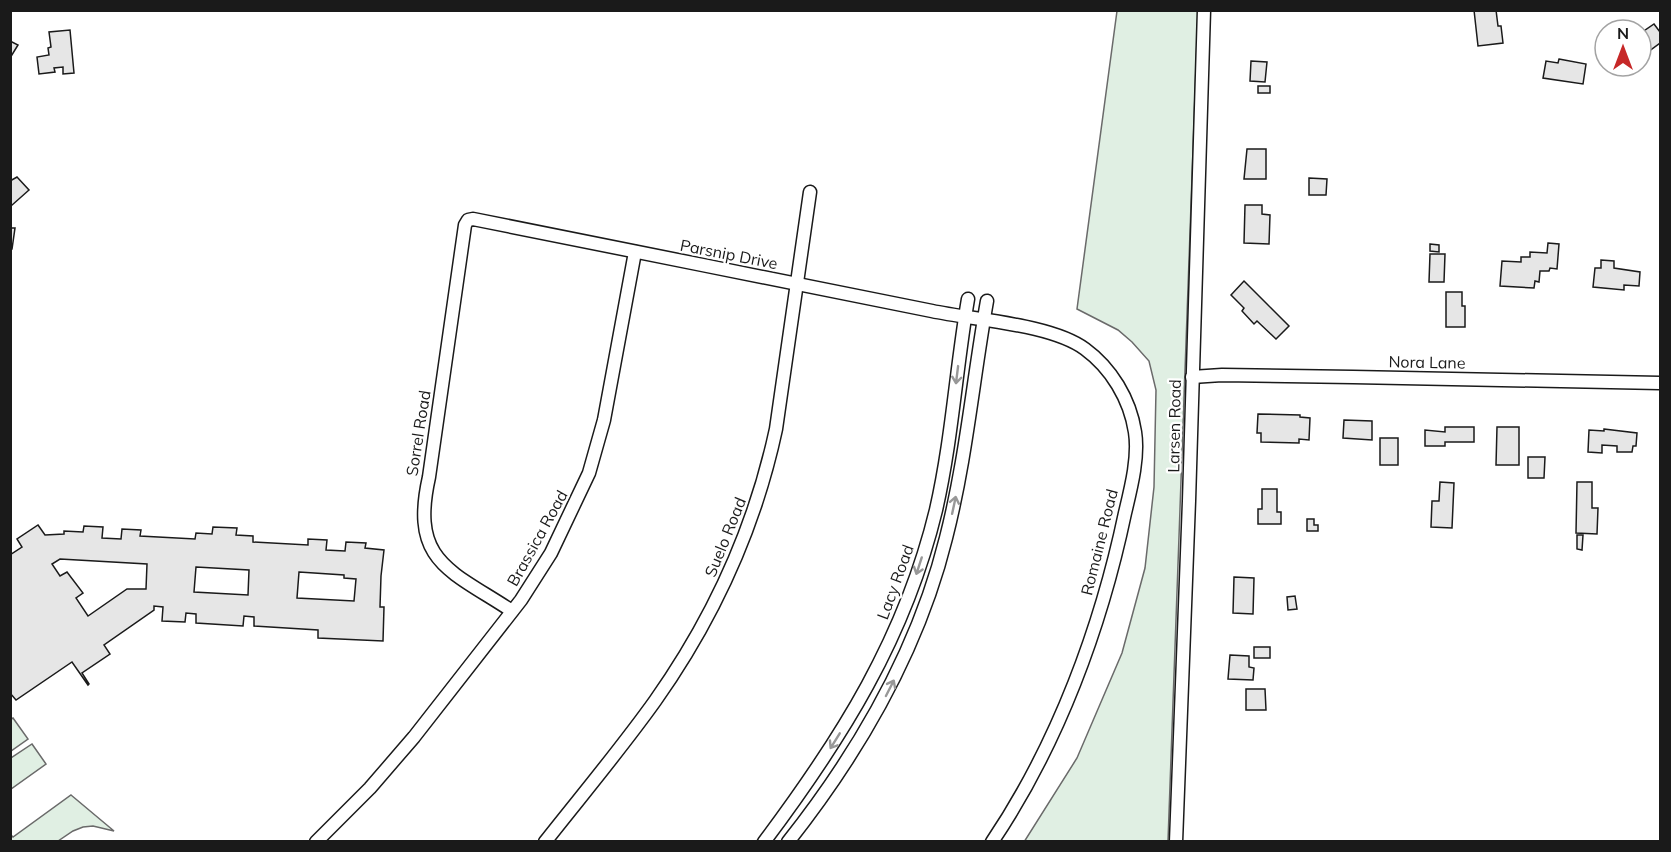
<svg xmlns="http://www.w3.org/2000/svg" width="1671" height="852" font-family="Mulish,sans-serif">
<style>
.green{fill:#e0efe3;stroke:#6a6a6a;stroke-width:1.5}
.building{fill:#e6e6e6;stroke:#1a1a1a;stroke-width:1.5;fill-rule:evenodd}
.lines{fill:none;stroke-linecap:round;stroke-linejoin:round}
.minor-casing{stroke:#1a1a1a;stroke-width:15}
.minor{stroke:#fff;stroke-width:12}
.oneway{stroke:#989898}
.labels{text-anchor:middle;stroke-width:4.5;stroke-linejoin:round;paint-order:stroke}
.street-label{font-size:16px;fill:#1a1a1a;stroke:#fff}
</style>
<rect width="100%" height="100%" fill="#fff"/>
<g class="green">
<polygon points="1117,11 1198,11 1168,841 1024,842 1077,758 1122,653 1145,568 1154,487 1156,390 1149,361 1132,342 1118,330 1077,309"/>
<polygon points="13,718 28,739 11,751 11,719"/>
<polygon points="32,744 46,764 11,789 11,758"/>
<polygon points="71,795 114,831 93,826 83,827 73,831 58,841 11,841 11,835 13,837"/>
</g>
<g class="building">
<polygon points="1474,10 1496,10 1498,26 1501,26 1503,43 1478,46"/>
<polygon points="1654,24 1660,32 1660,43 1641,57 1641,33"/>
<polygon points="70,30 74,73 63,74 63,67 54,68 55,72 39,74 37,57 49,55 48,48 51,47 49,32"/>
<polygon points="10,41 18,45 10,58"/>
<polygon points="1559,59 1586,64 1583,84 1543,78 1546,61 1558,63"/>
<polygon points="1251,61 1267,62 1265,82 1250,81"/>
<rect x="1258" y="86" width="12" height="7"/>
<polygon points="1247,149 1266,149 1266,179 1244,179"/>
<polygon points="17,177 29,190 11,206 10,181"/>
<polygon points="1309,178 1327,179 1326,195 1309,195"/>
<polygon points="1245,205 1262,205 1262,214 1270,215 1269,244 1244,243"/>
<polygon points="10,228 15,228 12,249 10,249"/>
<polygon points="1548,243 1559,244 1557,269 1550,268 1549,271 1540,271 1539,282 1535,281 1534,288 1500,286 1502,261 1521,262 1521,257 1530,257 1530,252 1547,253"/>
<polygon points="1430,244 1439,245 1439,252 1430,251"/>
<polygon points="1430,254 1445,254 1444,282 1429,282"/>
<polygon points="1601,260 1614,261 1614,268 1640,272 1639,286 1624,285 1624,290 1593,287 1595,268 1601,268"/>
<polygon points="1244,281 1289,326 1276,339 1257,321 1254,324 1242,311 1244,308 1231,295"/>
<polygon points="1446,292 1462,292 1462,306 1465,306 1465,327 1446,327"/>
<polygon points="1258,414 1300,415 1300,417 1310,418 1309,440 1299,439 1299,443 1261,442 1261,433 1257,433"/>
<polygon points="1344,420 1372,421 1372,440 1343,438"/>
<polygon points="1445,427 1474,427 1474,442 1445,442 1445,446 1425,446 1425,430 1445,432"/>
<polygon points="1497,427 1519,427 1519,465 1496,465"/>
<polygon points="1604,429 1637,433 1636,446 1633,446 1632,452 1617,452 1617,446 1602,445 1602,453 1588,452 1589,430 1604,431"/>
<rect x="1380" y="438" width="18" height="27"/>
<polygon points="1528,457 1545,457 1544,478 1528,478"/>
<polygon points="1440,482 1454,483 1452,528 1431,527 1432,501 1439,501"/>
<polygon points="1577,482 1592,482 1592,508 1598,508 1597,534 1576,533"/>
<polygon points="1262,489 1277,489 1277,512 1281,512 1281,524 1258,524 1258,509 1262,509"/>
<polygon points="1307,519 1314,519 1314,525 1318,525 1318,531 1307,531"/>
<path d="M38,525L45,535L64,534V531L83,532L84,526L103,527L102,538L121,539L122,529L141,530L140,536L195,539L196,533L212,534L213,527L237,528L236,535L253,536V542L308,545V539L327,540L326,550L345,551L346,542L366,543L365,548L384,550L381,576L380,607H384L383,641L318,638V630L254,626V617L244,616L243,626L196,623V614L186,613L185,622L162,621L163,607L154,606V610L104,645L110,654L82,673L89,684L88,685L72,662L16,700L10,693V555L22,547L17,539ZM60,559L147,564L146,589H127L88,616L76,598L83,593L67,572L60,576L52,564ZM196,567L249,570L248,595L194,592ZM299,572L344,575V578L356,579L354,601L297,598Z"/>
<polygon points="1577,535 1583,535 1582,550 1577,549"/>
<polygon points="1234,577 1254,578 1253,614 1233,613"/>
<polygon points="1295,596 1297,609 1288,610 1287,597"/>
<rect x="1254" y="647" width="16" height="11"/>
<polygon points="1230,655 1249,656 1249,667 1254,668 1253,680 1228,679"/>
<polygon points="1246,689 1265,689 1266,710 1246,710"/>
</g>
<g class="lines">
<g class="minor-casing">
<g id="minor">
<polyline points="1192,377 1222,375 1353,377 1660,383"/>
<path d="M512,611C450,570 410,562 429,477L465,225L468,220L473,219C626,250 779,280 932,311C974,320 1051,324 1085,349C1111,368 1130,399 1135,432C1139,457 1131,488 1125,513C1101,627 1058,744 992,842"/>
<polyline points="316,842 370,788 414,737 521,600 551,553 589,473 604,420 635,252"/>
<path d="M545,842C582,795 620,750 655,701C713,619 755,527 776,429L810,192"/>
<path d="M764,842C842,738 905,638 936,510C952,440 956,369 968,299"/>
<path d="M788,842C860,751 918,651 946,538C966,460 973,380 987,301"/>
<polyline points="1176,842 1189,501 1204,10"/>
</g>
</g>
<use href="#minor" class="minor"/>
</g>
<defs><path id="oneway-shaft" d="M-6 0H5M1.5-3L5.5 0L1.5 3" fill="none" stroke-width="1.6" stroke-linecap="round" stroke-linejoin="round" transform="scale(1.5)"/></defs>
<g class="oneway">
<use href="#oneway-shaft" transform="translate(957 375) rotate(97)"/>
<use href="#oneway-shaft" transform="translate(954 505) rotate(-78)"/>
<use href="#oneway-shaft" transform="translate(919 566) rotate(108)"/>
<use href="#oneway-shaft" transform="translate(890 688) rotate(-63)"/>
<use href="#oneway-shaft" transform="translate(835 741) rotate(122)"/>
</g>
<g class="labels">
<g class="street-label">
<text transform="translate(729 254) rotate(11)" y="6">Parsnip Drive</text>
<text transform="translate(1427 362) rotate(1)" y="6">Nora Lane</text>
<text transform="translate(1174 426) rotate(-89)" y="6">Larsen Road</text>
<text transform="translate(418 433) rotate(-81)" y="6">Sorrel Road</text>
<text transform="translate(725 537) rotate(-68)" y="6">Suelo Road</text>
<text transform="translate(537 538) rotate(-61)" y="6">Brassica Road</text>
<text transform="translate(1099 542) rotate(-76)" y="6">Romaine Road</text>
<text transform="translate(895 582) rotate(-70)" y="6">Lacy Road</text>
</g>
</g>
<rect width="1671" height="852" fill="none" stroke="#1a1a1a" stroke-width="24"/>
<g transform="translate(1623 48)"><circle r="28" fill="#ffffff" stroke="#a3a3a3" stroke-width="1.5"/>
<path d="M0-4.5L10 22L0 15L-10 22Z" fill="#c62828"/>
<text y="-9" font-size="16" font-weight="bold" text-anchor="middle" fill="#1a1a1a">N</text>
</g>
</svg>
